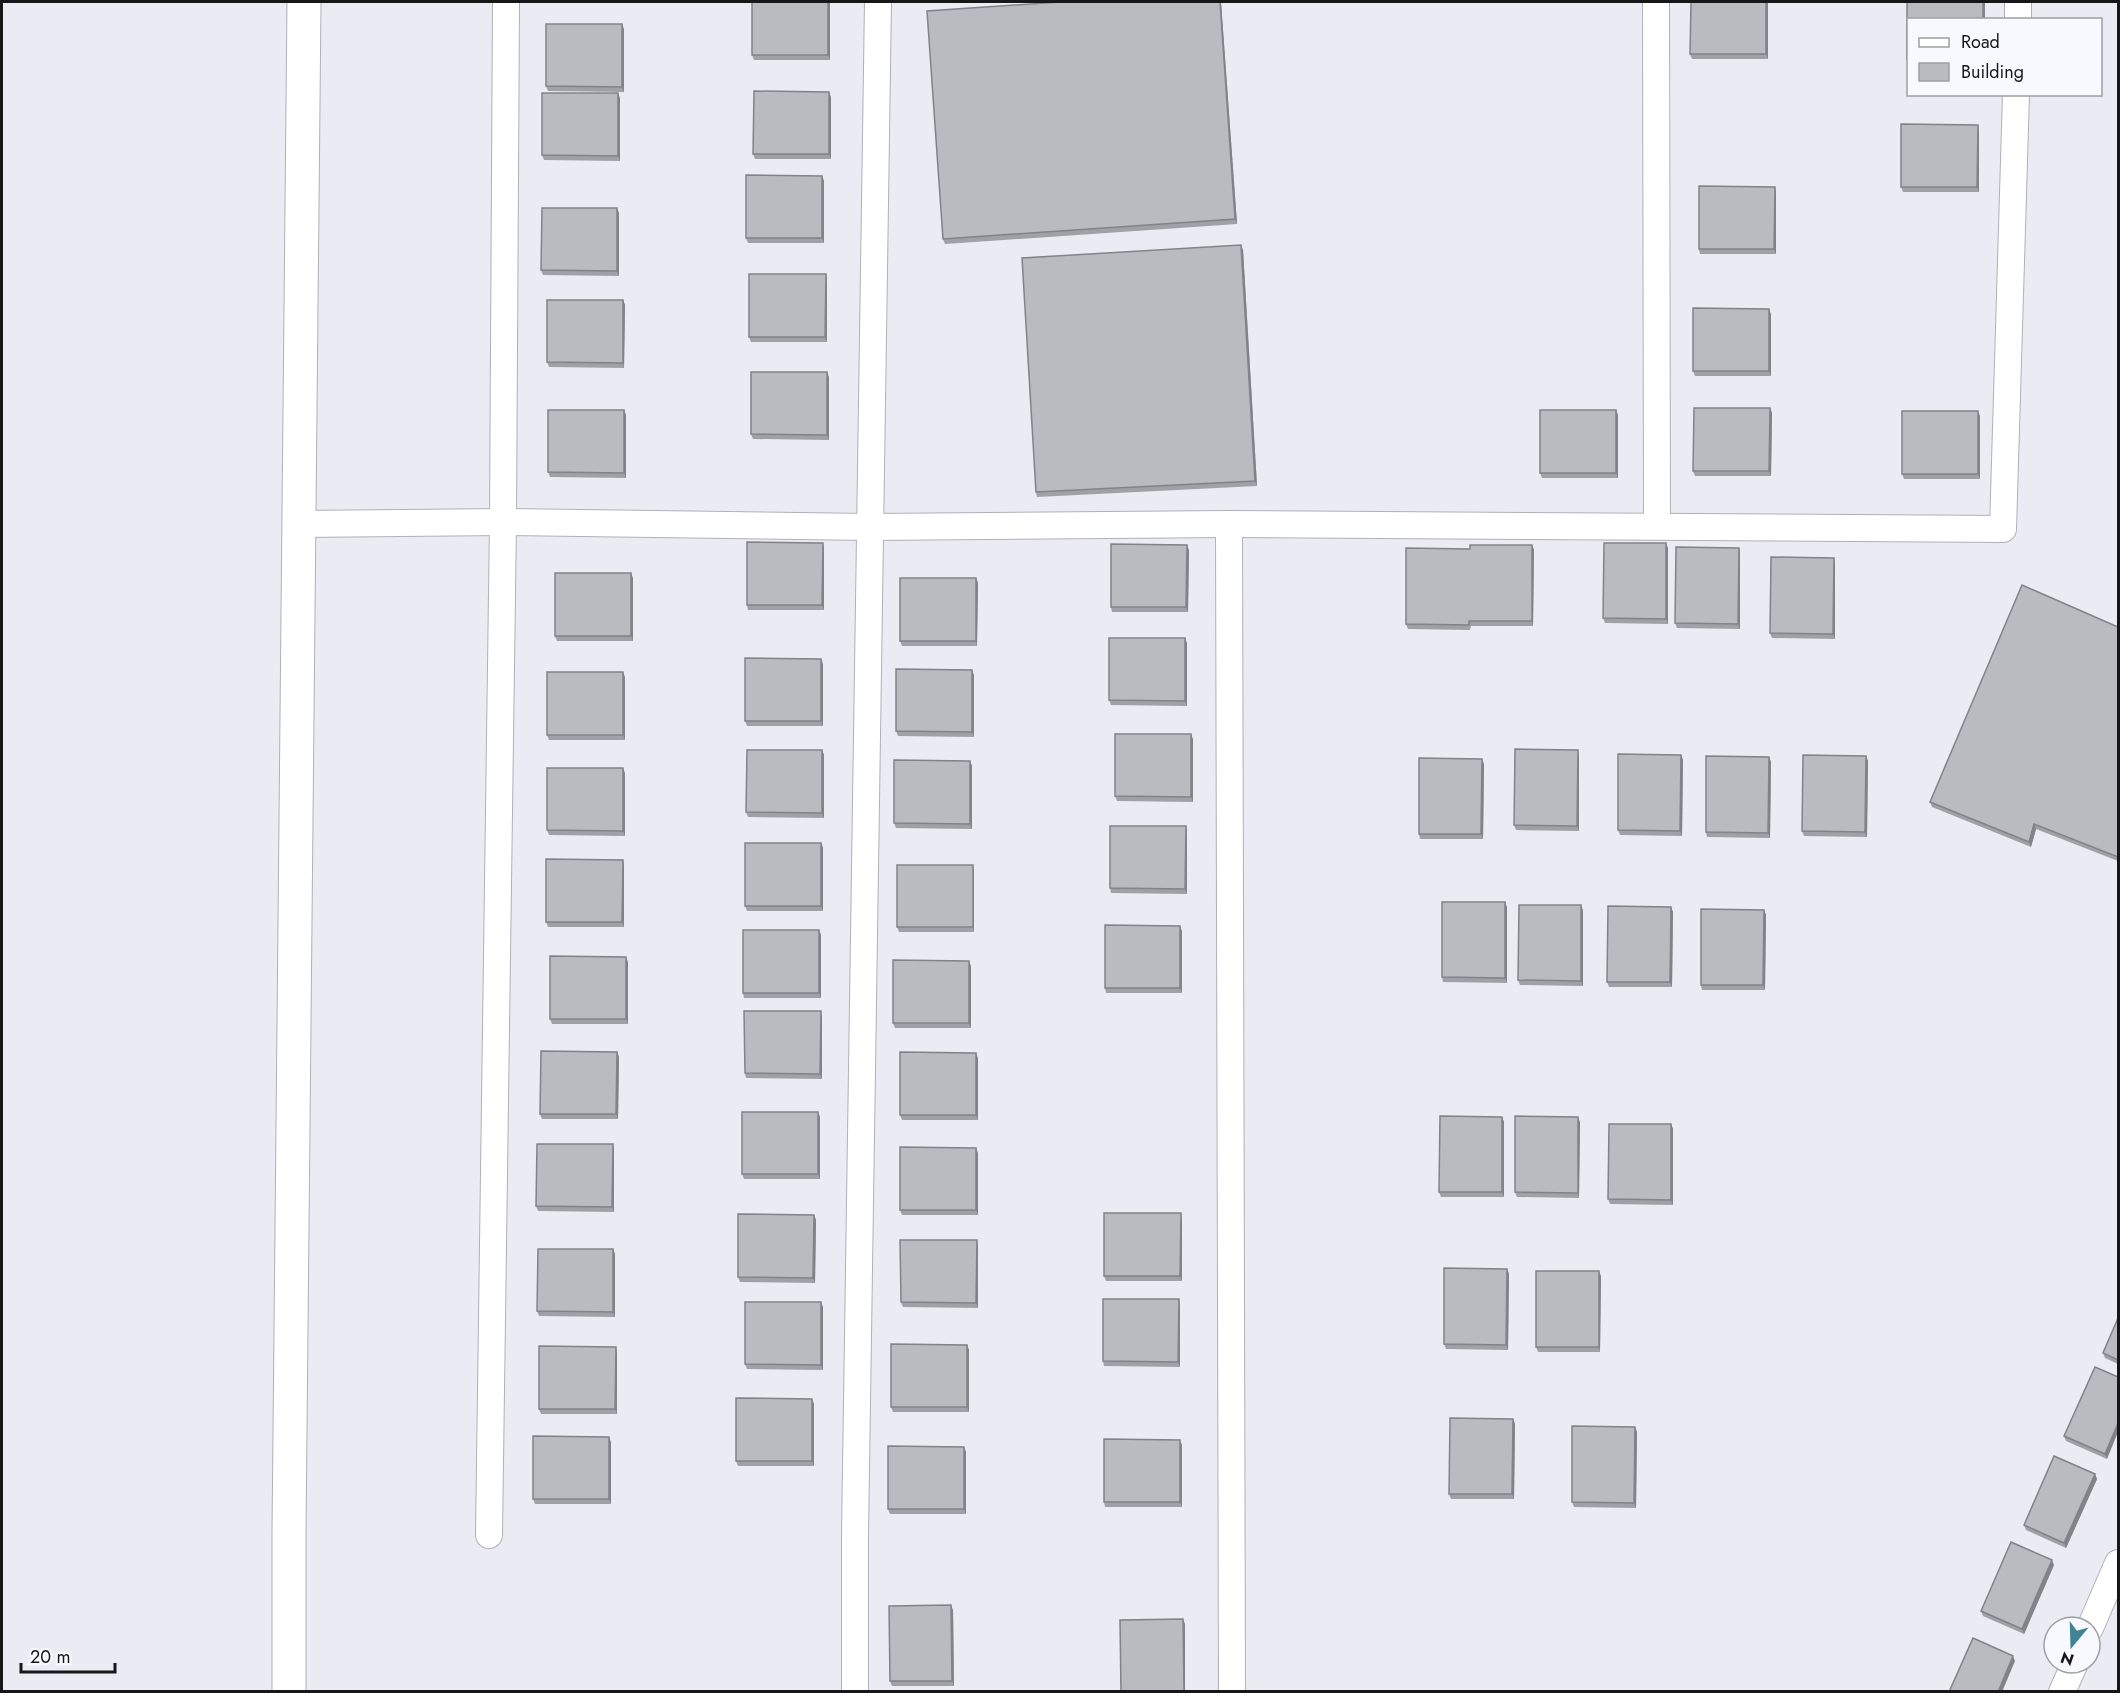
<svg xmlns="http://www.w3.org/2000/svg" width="2120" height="1693" font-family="Jost,sans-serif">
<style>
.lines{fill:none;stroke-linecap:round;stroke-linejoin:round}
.street-casing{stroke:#b0b1b8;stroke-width:28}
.secondary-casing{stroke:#b0b1b8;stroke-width:35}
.street{stroke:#fff;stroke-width:26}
.secondary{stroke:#fff;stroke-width:33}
.wall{fill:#a0a0a6}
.shaded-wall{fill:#828287}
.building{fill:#babac1;stroke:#828287;stroke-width:1.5}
</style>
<rect width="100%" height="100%" fill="#ebebf3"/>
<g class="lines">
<g class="street-casing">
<g id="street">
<polyline points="1656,2 1657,526"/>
<polyline points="2018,20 2018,2"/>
<polyline points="299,524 503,522 870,527 1229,524 2003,529 2016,94"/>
<polyline points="1229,524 1232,1692"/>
<polyline points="489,1535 503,522 506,2"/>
<polyline points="2090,1628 2118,1563"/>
<polyline points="855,1692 855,1536 878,2"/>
<polyline points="2062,1692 2075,1663"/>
</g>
</g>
<g class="secondary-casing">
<polyline id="secondary" points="289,1692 289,1535 304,2"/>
</g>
<use href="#street" class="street"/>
<use href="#secondary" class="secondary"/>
</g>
<g class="wall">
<polygon points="752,2 830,2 830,60 754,60 752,55"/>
<polygon points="1221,2 1237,224 945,244 943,239"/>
<polygon points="1768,2 1768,59 1692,59 1690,54"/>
<polygon points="624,29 624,92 548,91 546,86"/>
<polygon points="831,97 831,159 755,159 753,154"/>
<polygon points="620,98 620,161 544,160 542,155"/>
<polygon points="1979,130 1979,192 1903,192 1901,187"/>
<polygon points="822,176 824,181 824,243 748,243 746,238"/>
<polygon points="1776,192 1776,254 1700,254 1699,249"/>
<polygon points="619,213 619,276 543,275 541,270"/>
<polygon points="1241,245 1243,250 1257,486 1037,497 1036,492"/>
<polygon points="827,279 827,342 751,342 749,337"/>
<polygon points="623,300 625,305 624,368 549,367 547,362"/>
<polygon points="1771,314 1771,376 1695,376 1693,371"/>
<polygon points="829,377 829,440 753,439 751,434"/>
<polygon points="1770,408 1772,413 1771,476 1695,476 1693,471"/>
<polygon points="626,415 626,478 550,477 548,472"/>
<polygon points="1618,415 1618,478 1542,478 1540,473"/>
<polygon points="1980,416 1980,479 1904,479 1902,474"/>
<polygon points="1532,545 1534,550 1533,626 1471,626 1470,630 1408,629 1406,624 1470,549"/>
<polygon points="824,548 824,610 748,610 747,605"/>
<polygon points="1668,548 1668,624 1605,623 1603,618"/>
<polygon points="1739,548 1740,553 1740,629 1677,628 1675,623"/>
<polygon points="1189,550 1188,612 1112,612 1111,607"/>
<polygon points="1834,558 1835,563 1835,639 1772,638 1770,633"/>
<polygon points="633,578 633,641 557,641 555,636"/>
<polygon points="976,578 978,583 977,646 902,646 900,641"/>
<polygon points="2118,627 2118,861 2036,829 2031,847 1932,807 1930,802"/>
<polygon points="1187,643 1187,706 1111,705 1109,700"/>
<polygon points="823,664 823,726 747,726 745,721"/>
<polygon points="974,675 974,737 898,736 896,731"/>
<polygon points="625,677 625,740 549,740 547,735"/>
<polygon points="1193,739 1193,802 1117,801 1115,796"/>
<polygon points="822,750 824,755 824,818 748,817 746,812"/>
<polygon points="1579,755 1579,831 1516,830 1514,825"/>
<polygon points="1681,755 1683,760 1682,836 1620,835 1618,830"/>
<polygon points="1866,756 1868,761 1867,837 1804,836 1802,831"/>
<polygon points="1769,757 1771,762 1770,838 1707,837 1706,832"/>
<polygon points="970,761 972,766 972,829 896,828 894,823"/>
<polygon points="1484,764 1483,839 1420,839 1419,834"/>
<polygon points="625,773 625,836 549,835 547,830"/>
<polygon points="1187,831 1187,894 1111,893 1110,888"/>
<polygon points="821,843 823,848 823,911 747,911 745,906"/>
<polygon points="624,865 624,927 548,927 546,922"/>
<polygon points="974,870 974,932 899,932 897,927"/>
<polygon points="1507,907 1507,983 1443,982 1442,977"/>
<polygon points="1671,907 1673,912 1672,987 1609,987 1607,982"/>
<polygon points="1583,910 1583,986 1520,985 1518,980"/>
<polygon points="1764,910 1766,915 1765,990 1702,990 1701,985"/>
<polygon points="819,930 821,935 821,998 744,998 743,993"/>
<polygon points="1182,931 1182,993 1106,993 1105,988"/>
<polygon points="628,962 628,1024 552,1024 550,1019"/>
<polygon points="971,966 971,1028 895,1028 893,1023"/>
<polygon points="822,1016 822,1079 746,1078 745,1073"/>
<polygon points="617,1052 619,1057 618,1119 542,1119 540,1114"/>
<polygon points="978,1058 978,1120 902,1120 900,1115"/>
<polygon points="820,1117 820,1179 744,1179 742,1174"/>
<polygon points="1502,1117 1504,1122 1504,1197 1441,1197 1439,1192"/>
<polygon points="1580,1122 1579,1198 1517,1197 1515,1192"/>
<polygon points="1671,1124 1673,1129 1673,1205 1610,1204 1608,1199"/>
<polygon points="614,1149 614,1212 538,1211 536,1206"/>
<polygon points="978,1153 978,1215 902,1215 900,1210"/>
<polygon points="814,1215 816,1220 815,1283 740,1282 738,1277"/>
<polygon points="1182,1218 1182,1281 1106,1281 1104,1276"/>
<polygon points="978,1245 978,1308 903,1307 901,1302"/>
<polygon points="613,1249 615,1254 615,1317 539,1316 537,1311"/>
<polygon points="1507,1269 1509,1274 1508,1350 1446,1349 1444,1344"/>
<polygon points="1601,1276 1600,1352 1538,1352 1536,1347"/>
<polygon points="1180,1304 1180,1367 1104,1366 1103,1361"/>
<polygon points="823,1307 823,1370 747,1369 745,1364"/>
<polygon points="2118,1318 2118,1364 2105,1358 2103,1353"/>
<polygon points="967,1345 969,1350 969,1412 893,1412 891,1407"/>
<polygon points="617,1352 617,1414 541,1414 539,1409"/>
<polygon points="2095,1367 2107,1459 2066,1441 2064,1436"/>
<polygon points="814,1404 814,1466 738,1466 736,1461"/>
<polygon points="1513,1419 1515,1424 1514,1499 1451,1499 1449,1494"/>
<polygon points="1635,1427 1637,1432 1636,1508 1574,1507 1572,1502"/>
<polygon points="611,1442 611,1504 535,1504 533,1499"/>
<polygon points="1182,1445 1182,1507 1105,1507 1104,1502"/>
<polygon points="966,1452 966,1514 890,1514 888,1509"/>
<polygon points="2095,1474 2097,1479 2066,1548 2026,1530 2024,1525"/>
<polygon points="2054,1565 2024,1634 1983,1616 1981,1611"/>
<polygon points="953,1610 954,1686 892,1686 890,1681"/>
</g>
<g class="shaded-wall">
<polygon points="828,2 830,2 830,60 828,55"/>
<polygon points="1220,2 1221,2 1237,224 1235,219"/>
<polygon points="1766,2 1768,2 1768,59 1766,54"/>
<rect x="1983" y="2" width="2" height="18"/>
<polygon points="622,24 624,29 624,92 622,87"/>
<polygon points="829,92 831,97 831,159 829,154"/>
<polygon points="618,93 620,98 620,161 618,156"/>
<polygon points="1978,125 1979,130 1979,192 1977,187"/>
<polygon points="822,176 824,181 824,243 822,238"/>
<polygon points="1775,187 1776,192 1776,254 1774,249"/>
<polygon points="617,208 619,213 619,276 617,271"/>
<polygon points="1241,245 1243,250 1257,486 1255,481"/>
<polygon points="826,274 827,279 827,342 825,337"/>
<polygon points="623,300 625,305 624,368 623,363"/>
<polygon points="1769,309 1771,314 1771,376 1769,371"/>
<polygon points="827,372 829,377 829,440 827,435"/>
<polygon points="1770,408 1772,413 1771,476 1769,471"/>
<polygon points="624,410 626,415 626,478 624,473"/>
<polygon points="1616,410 1618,415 1618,478 1616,473"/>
<polygon points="1978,411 1980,416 1980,479 1978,474"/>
<polygon points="823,543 824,548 824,610 822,605"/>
<polygon points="1666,543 1668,548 1668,624 1666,619"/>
<polygon points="1187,545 1189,550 1188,612 1186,607"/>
<polygon points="1532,545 1534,550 1533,626 1532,621"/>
<polygon points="1739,548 1740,553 1740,629 1738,624"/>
<polygon points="1834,558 1835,563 1835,639 1833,634"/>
<polygon points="631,573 633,578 633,641 631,636"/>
<polygon points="976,578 978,583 977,646 976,641"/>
<polygon points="1185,638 1187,643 1187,706 1185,701"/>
<polygon points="821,659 823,664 823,726 821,721"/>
<polygon points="972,670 974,675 974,737 972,732"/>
<polygon points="623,672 625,677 625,740 623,735"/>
<polygon points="1191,734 1193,739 1193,802 1191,797"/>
<polygon points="822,750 824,755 824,818 822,813"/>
<polygon points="1578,750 1579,755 1579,831 1577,826"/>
<polygon points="1681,755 1683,760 1682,836 1680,831"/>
<polygon points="1866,756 1868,761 1867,837 1865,832"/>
<polygon points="1769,757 1771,762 1770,838 1768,833"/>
<polygon points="1482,759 1484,764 1483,839 1481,834"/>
<polygon points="970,761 972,766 972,829 970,824"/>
<polygon points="623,768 625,773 625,836 623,831"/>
<polygon points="2034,824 2036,829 2031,847 2029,842"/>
<polygon points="1186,826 1187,831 1187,894 1185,889"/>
<polygon points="821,843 823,848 823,911 821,906"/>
<polygon points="623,860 624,865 624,927 622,922"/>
<polygon points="973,865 974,870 974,932 973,927"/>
<polygon points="1505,902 1507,907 1507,983 1505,978"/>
<polygon points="1581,905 1583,910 1583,986 1581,981"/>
<polygon points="1671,907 1673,912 1672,987 1670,982"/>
<polygon points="1764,910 1766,915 1765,990 1763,985"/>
<polygon points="1180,926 1182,931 1182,993 1180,988"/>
<polygon points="819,930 821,935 821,998 819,993"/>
<polygon points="626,957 628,962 628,1024 626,1019"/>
<polygon points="969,961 971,966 971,1028 969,1023"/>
<polygon points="821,1011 822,1016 822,1079 820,1074"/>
<polygon points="617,1052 619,1057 618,1119 616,1114"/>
<polygon points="976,1053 978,1058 978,1120 976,1115"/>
<polygon points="818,1112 820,1117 820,1179 818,1174"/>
<polygon points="1502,1117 1504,1122 1504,1197 1502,1192"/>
<polygon points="1578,1117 1580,1122 1579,1198 1578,1193"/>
<polygon points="1671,1124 1673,1129 1673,1205 1671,1200"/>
<polygon points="613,1144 614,1149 614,1212 612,1207"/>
<polygon points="976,1148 978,1153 978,1215 976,1210"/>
<polygon points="1181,1213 1182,1218 1182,1281 1180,1276"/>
<polygon points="814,1215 816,1220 815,1283 813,1278"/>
<polygon points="977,1240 978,1245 978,1308 976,1303"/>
<polygon points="613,1249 615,1254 615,1317 613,1312"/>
<polygon points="1507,1269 1509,1274 1508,1350 1506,1345"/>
<polygon points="1599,1271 1601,1276 1600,1352 1599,1347"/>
<polygon points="1179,1299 1180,1304 1180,1367 1178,1362"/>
<polygon points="821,1302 823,1307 823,1370 821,1365"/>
<polygon points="967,1345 969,1350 969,1412 967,1407"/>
<polygon points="616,1347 617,1352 617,1414 615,1409"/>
<polygon points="812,1399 814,1404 814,1466 812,1461"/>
<polygon points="1513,1419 1515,1424 1514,1499 1512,1494"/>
<polygon points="2118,1423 2118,1432 2107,1459 2105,1454"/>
<polygon points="1635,1427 1637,1432 1636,1508 1634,1503"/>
<polygon points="609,1437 611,1442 611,1504 609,1499"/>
<polygon points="1180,1440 1182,1445 1182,1507 1180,1502"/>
<polygon points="964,1447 966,1452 966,1514 964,1509"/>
<polygon points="2095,1474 2097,1479 2066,1548 2064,1543"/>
<polygon points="2052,1560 2054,1565 2024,1634 2022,1629"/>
<polygon points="951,1605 953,1610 954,1686 952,1681"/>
<polygon points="1183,1619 1185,1624 1185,1692 1184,1692"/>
<polygon points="2013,1656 2015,1661 2002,1692 1998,1692"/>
</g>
<g class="building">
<rect x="752" y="2" width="76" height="53"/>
<polygon points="1060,2 1220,2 1235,219 943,239 927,11"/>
<polygon points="1691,2 1766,2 1766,54 1690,54"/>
<polygon points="1907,2 1983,2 1983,20 1908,20 1908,59 1907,59"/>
<polygon points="546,24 622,24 622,87 546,86"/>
<polygon points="754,91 829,92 829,154 753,154"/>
<polygon points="542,93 618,93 618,156 542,155"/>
<polygon points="1901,124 1978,125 1977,187 1901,187"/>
<polygon points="746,175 822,176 822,238 746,238"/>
<polygon points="1699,186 1775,187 1774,249 1699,249"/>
<polygon points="542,208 617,208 617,271 541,270"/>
<polygon points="1241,245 1255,481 1036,492 1022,258"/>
<polygon points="749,274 826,274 825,337 749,337"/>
<polygon points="547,300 623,300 623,363 547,362"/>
<polygon points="1693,308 1769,309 1769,371 1693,371"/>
<polygon points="751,372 827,372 827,435 751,434"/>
<polygon points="1694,408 1770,408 1769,471 1693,471"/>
<polygon points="548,410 624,410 624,473 548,472"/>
<rect x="1540" y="410" width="76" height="63"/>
<rect x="1902" y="411" width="76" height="63"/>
<polygon points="747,542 823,543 822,605 747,605"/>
<polygon points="1604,543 1666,543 1666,619 1603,618"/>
<polygon points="1111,544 1187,545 1186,607 1111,607"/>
<polygon points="1470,545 1532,545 1532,621 1469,621 1469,625 1406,624 1406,548 1470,549"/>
<polygon points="1676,547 1739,548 1738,624 1675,623"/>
<polygon points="1771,557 1834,558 1833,634 1770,633"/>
<rect x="555" y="573" width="76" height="63"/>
<rect x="900" y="578" width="76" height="63"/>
<polygon points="2022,585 2118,627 2118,857 2034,824 2029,842 1930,802"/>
<polygon points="1109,638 1185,638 1185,701 1109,700"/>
<polygon points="745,658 821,659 821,721 745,721"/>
<polygon points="896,669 972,670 972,732 896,731"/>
<rect x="547" y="672" width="76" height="63"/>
<polygon points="1115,734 1191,734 1191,797 1115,796"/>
<polygon points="1515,749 1578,750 1577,826 1514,825"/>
<polygon points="747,750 822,750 822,813 746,812"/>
<polygon points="1618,754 1681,755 1680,831 1618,830"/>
<polygon points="1803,755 1866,756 1865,832 1802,831"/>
<polygon points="1706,756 1769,757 1768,833 1706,832"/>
<polygon points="1419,758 1482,759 1481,834 1419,834"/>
<polygon points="894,760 970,761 970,824 894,823"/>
<polygon points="547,768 623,768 623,831 547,830"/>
<polygon points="1110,826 1186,826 1185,889 1110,888"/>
<rect x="745" y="843" width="76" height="63"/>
<polygon points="546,859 623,860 622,922 546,922"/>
<rect x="897" y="865" width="76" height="62"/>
<polygon points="1442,902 1505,902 1505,978 1442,977"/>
<polygon points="1519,905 1581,905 1581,981 1518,980"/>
<polygon points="1608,906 1671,907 1670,982 1607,982"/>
<polygon points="1701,909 1764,910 1763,985 1701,985"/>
<polygon points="1105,925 1180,926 1180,988 1105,988"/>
<rect x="743" y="930" width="76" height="63"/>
<polygon points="550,956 626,957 626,1019 550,1019"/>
<polygon points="893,960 969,961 969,1023 893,1023"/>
<polygon points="744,1011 821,1011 820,1074 745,1073"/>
<polygon points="541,1051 617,1052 616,1114 540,1114"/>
<polygon points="900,1052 976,1053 976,1115 900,1115"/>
<rect x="742" y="1112" width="76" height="62"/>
<polygon points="1440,1116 1502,1117 1502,1192 1439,1192"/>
<polygon points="1515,1116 1578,1117 1578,1193 1515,1192"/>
<polygon points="1609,1124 1671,1124 1671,1200 1608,1199"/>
<polygon points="537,1144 613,1144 612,1207 536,1206"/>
<polygon points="900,1147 976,1148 976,1210 900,1210"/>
<polygon points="1104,1213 1181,1213 1180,1276 1104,1276"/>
<polygon points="738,1214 814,1215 813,1278 738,1277"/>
<polygon points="900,1240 977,1240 976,1303 901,1302"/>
<polygon points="538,1249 613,1249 613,1312 537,1311"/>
<polygon points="1444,1268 1507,1269 1506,1345 1444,1344"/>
<rect x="1536" y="1271" width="63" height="76"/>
<polygon points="1103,1299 1179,1299 1178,1362 1103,1361"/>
<polygon points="745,1302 821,1302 821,1365 745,1364"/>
<polygon points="2118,1318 2118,1360 2103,1353"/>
<polygon points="891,1344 967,1345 967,1407 891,1407"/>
<polygon points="539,1346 616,1347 615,1409 539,1409"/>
<polygon points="2095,1367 2118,1377 2118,1423 2105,1454 2064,1436"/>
<polygon points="736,1398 812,1399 812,1461 736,1461"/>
<polygon points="1450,1418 1513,1419 1512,1494 1449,1494"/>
<polygon points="1572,1426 1635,1427 1634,1503 1572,1502"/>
<polygon points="533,1436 609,1437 609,1499 533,1499"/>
<polygon points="1104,1439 1180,1440 1180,1502 1104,1502"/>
<polygon points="888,1446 964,1447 964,1509 888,1509"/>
<polygon points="2054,1456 2095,1474 2064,1543 2024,1525"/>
<polygon points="2011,1542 2052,1560 2022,1629 1981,1611"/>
<polygon points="951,1605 952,1681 890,1681 889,1606"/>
<polygon points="1183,1619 1184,1692 1121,1692 1120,1620"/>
<polygon points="1973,1638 2013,1656 1998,1692 1949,1692"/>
</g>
<rect width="2120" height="1693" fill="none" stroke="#17171a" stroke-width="6"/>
<rect x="1907" y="18" width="195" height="78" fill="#f8f9ff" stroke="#9e9fa3" stroke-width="1.5"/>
<rect x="1919" y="38" width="30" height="9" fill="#ffffff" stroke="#9e9fa3" stroke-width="1.5"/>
<text x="1961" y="48" font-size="18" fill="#17171a">Road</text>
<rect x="1919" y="63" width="30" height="18" fill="#babac1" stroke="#9e9fa3" stroke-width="1.5"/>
<text x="1961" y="78" font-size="18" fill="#17171a">Building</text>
<g transform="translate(2072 1645) rotate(199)"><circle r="28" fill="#f8f9ff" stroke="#9e9fa3" stroke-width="1.5"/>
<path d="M0-4.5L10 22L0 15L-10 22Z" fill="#428295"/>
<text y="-9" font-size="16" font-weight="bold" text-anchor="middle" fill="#17171a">N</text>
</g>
<path d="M21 1663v9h94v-9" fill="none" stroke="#17171a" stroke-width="3"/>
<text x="30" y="1663" font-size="18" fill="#17171a" stroke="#f8f9ff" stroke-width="4.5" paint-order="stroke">20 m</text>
</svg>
